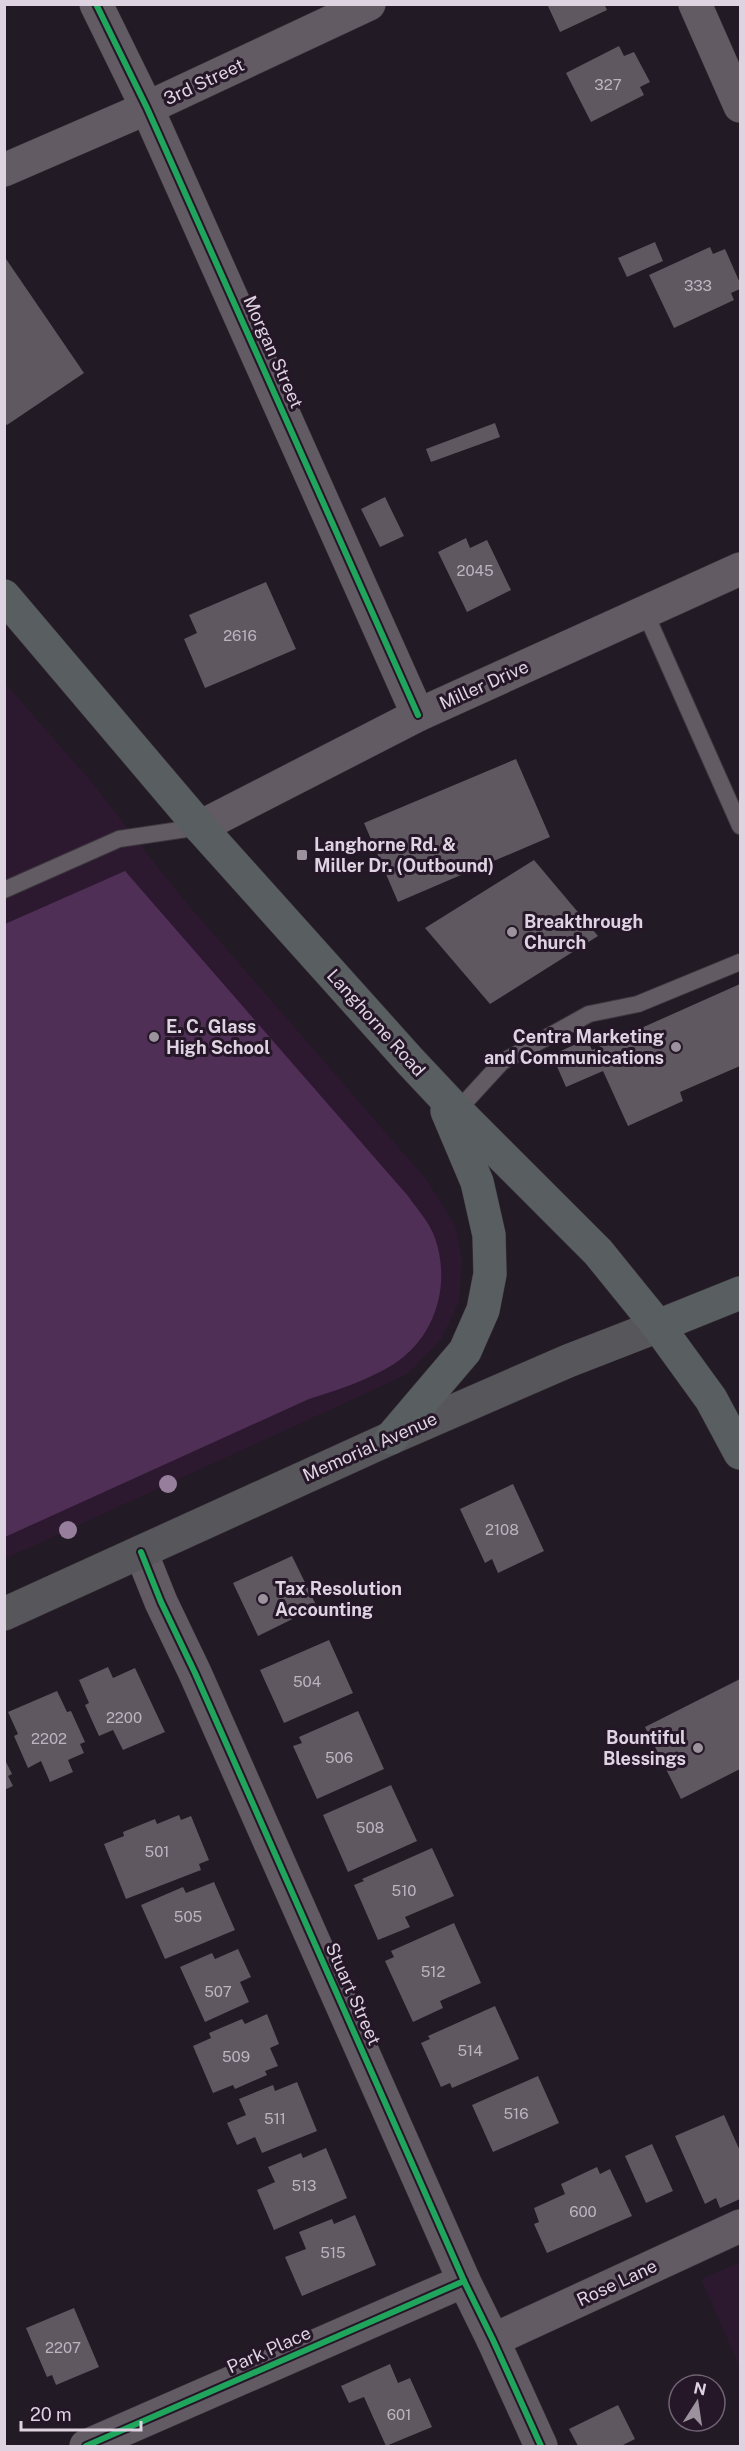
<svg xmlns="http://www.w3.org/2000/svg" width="745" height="2451" font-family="'Public Sans',sans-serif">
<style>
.built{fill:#2c192f}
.green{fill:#502f56}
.building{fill:#5f5861}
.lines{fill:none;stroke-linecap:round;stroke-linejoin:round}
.lane-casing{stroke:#3d373f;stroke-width:18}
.street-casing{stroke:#3d373f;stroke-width:34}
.secondary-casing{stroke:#3d373f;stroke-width:34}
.primary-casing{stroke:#3d373f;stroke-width:34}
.lane{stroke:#625b63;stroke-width:16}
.street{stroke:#625b63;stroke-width:33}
.secondary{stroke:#57565b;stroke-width:33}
.primary{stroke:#595e61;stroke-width:33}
.cycleway-casing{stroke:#251628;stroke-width:10}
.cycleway{stroke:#20a55d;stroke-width:6}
.tree{fill:#977e9c}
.poi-dot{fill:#9c929e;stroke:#251628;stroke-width:2}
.labels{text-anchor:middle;stroke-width:6;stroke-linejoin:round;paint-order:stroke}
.number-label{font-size:15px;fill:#beb4c0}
.street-label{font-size:18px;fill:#ded3e0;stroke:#251628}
.poi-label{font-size:18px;font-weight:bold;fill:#ded3e0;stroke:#251628;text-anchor:start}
</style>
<rect width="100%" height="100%" fill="#221a24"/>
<g class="built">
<polygon points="4,682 90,780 179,894 427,1180 455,1225 462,1260 459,1302 441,1340 408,1374 5,1559"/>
<polygon points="740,2262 740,2368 701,2279"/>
</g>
<path class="green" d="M125,871L408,1196C417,1209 430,1223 435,1238C451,1284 436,1337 394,1364C368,1380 338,1390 309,1399L5,1537V924Z"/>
<g class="building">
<polygon points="547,4 604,4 607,10 560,32"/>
<polygon points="619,46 624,56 634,52 650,82 640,87 644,95 591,122 566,73"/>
<polygon points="655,242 663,261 627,277 618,258"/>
<polygon points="710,247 713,254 725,249 740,283 740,289 731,293 734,300 674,328 649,275"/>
<polygon points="4,256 84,373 7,425 4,422"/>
<polygon points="495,423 500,437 431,462 426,449"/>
<polygon points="385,497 404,536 380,547 361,509"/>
<polygon points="466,538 470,548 487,540 511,590 467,612 438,552"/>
<polygon points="266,582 296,649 205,688 184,639 197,633 189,615"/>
<polygon points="516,759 550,837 398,902 364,823"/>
<polygon points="534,860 598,936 490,1004 425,928"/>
<polygon points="740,984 740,1066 680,1092 683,1101 628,1126 603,1071 566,1087 552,1055 587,1039 592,1050"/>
<polygon points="513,1484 544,1551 498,1573 492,1559 485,1563 460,1509"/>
<polygon points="292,1556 317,1607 258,1636 233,1583"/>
<polygon points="329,1640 353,1693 284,1723 260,1670"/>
<polygon points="108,1667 113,1678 135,1668 165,1732 123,1750 113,1730 99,1736 85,1705 89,1703 79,1680"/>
<polygon points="740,1679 740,1769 681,1799 645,1727"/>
<polygon points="57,1691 67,1712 71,1711 85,1742 80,1744 84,1753 68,1760 73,1772 50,1782 41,1761 28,1768 14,1736 18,1734 8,1712"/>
<polygon points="358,1711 384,1769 317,1799 293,1746 302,1743 299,1737"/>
<polygon points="4,1758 12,1774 8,1776 13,1786 4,1790"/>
<polygon points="391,1785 417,1841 348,1872 323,1815"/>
<polygon points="179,1815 181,1820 191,1816 209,1860 199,1864 201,1870 126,1899 104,1844 124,1836 123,1832 155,1819 157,1824"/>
<polygon points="432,1848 454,1896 405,1917 410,1927 378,1940 354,1885 364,1881 362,1879"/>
<polygon points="214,1882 235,1930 165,1959 141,1905 183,1887 186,1893"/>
<polygon points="454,1923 481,1983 440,2001 443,2008 413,2022 385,1961 394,1957 391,1951"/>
<polygon points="238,1949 251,1977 240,1982 249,2002 205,2022 180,1967 212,1953 215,1959"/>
<polygon points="495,2006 519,2059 452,2088 450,2083 441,2087 421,2043 430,2039 428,2036"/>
<polygon points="267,2014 279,2044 270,2048 278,2066 265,2071 267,2075 235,2089 233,2085 213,2093 193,2046 211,2038 209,2033 242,2019 245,2024"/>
<polygon points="538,2076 559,2123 493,2152 472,2105"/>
<polygon points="297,2082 317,2131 262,2153 255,2137 237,2145 227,2123 246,2115 239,2099 273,2085 275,2091"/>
<polygon points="724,2115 740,2151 740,2199 720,2208 716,2198 705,2204 675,2136"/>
<polygon points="652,2144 673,2191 646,2203 625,2156"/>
<polygon points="326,2148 347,2198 274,2230 257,2190 275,2182 268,2167 301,2153 303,2158"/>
<polygon points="597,2167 600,2174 610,2169 632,2216 547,2253 534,2224 539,2222 534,2208 565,2194 561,2184"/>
<polygon points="355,2215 376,2265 302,2296 285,2257 306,2249 299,2232 332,2219 334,2224"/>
<polygon points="74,2308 99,2367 56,2385 52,2375 47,2377 26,2328"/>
<polygon points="390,2364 398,2383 410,2378 432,2427 386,2446 364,2397 349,2403 341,2386"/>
<polygon points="618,2405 635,2439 621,2446 578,2446 569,2429"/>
</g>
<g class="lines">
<g class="lane-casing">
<g id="lane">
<polyline points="645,612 740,826"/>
<polyline points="4,890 119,839 200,827"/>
<polyline points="457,1111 502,1062 589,1014 638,1004 740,962"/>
</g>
</g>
<g class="street-casing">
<g id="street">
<polyline points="96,4 147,108 418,715"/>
<polyline points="695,4 740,106"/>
<polyline points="4,170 147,108 369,4"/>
<polyline points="200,827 418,715 740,569"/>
<polyline points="141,1552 161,1602 195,1673 464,2281 493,2340 541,2446"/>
<polyline points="493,2340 740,2226"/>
<polyline points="86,2446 464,2281"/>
</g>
</g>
<g class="secondary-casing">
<polyline id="secondary" points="4,1614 391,1438 568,1361 658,1326"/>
</g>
<g class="primary-casing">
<g id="primary">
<polyline points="4,596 200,827 410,1061 457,1111 598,1252 658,1326 711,1399 740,1453"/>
<polyline points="658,1326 740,1293"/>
<polyline points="391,1438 465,1351 483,1310 490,1274 489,1235 477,1182 447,1111"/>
</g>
</g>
<use href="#lane" class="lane"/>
<use href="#street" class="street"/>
<use href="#secondary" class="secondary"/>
<use href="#primary" class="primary"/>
<g class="cycleway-casing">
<g id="cycleway">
<polyline points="96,4 147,108 418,715"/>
<polyline points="141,1552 161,1602 195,1673 464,2281 493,2340 541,2446"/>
<polyline points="86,2446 464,2281"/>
</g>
</g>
<use href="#cycleway" class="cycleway"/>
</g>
<g class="tree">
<circle cx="168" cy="1484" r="9"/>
<circle cx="68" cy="1530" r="9"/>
</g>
<g class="poi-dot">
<rect x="296" y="849" width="12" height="12" rx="3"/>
<circle cx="512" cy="932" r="6"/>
<circle cx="154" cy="1037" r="6"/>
<circle cx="676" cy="1047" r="6"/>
<circle cx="263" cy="1599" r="6"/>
<circle cx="698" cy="1748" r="6"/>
</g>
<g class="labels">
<g class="number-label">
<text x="608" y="90">327</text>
<text x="698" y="291">333</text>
<text x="475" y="576">2045</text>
<text x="240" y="641">2616</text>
<text x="502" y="1535">2108</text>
<text x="307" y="1687">504</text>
<text x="124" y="1723">2200</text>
<text x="49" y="1744">2202</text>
<text x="339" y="1763">506</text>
<text x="370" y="1833">508</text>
<text x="157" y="1857">501</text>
<text x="404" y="1896">510</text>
<text x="188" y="1922">505</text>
<text x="433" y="1977">512</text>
<text x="218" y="1997">507</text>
<text x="470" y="2056">514</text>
<text x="236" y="2062">509</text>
<text x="516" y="2119">516</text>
<text x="275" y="2124">511</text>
<text x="304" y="2191">513</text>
<text x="583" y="2217">600</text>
<text x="333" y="2258">515</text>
<text x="63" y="2353">2207</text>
<text x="399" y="2420">601</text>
</g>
<g class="street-label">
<text transform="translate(204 82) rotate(-25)" y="6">3rd Street</text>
<text transform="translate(273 352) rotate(66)" y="6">Morgan Street</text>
<text transform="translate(484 685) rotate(-24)" y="6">Miller Drive</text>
<text transform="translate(376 1023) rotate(48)" y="6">Langhorne Road</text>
<text transform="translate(370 1447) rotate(-24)" y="6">Memorial Avenue</text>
<text transform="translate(353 1994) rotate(66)" y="6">Stuart Street</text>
<text transform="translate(617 2283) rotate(-25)" y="6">Rose Lane</text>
<text transform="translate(269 2350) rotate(-24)" y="6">Park Place</text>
</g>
<g class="poi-label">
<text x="314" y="851">Langhorne Rd. &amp;<tspan x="314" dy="21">Miller Dr. (Outbound)</tspan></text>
<text x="524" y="928">Breakthrough<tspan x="524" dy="21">Church</tspan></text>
<text x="166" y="1033">E. C. Glass<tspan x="166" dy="21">High School</tspan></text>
<text x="664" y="1043" text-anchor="end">Centra Marketing<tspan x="664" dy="21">and Communications</tspan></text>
<text x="275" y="1595">Tax Resolution<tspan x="275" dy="21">Accounting</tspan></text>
<text x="686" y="1744" text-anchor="end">Bountiful<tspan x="686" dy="21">Blessings</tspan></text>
</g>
</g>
<rect width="745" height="2451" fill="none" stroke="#ded3e0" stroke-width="12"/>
<g transform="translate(697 2403) rotate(12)"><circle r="28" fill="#251628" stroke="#6f6272" stroke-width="1.5"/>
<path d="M0-4.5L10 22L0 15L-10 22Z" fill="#9c929e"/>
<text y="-9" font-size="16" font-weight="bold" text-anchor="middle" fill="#ded3e0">N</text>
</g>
<path d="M21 2421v9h120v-9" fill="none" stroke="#ded3e0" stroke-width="3"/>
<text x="30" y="2421" font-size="18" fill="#ded3e0" stroke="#251628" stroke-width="4.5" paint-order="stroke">20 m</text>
</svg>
